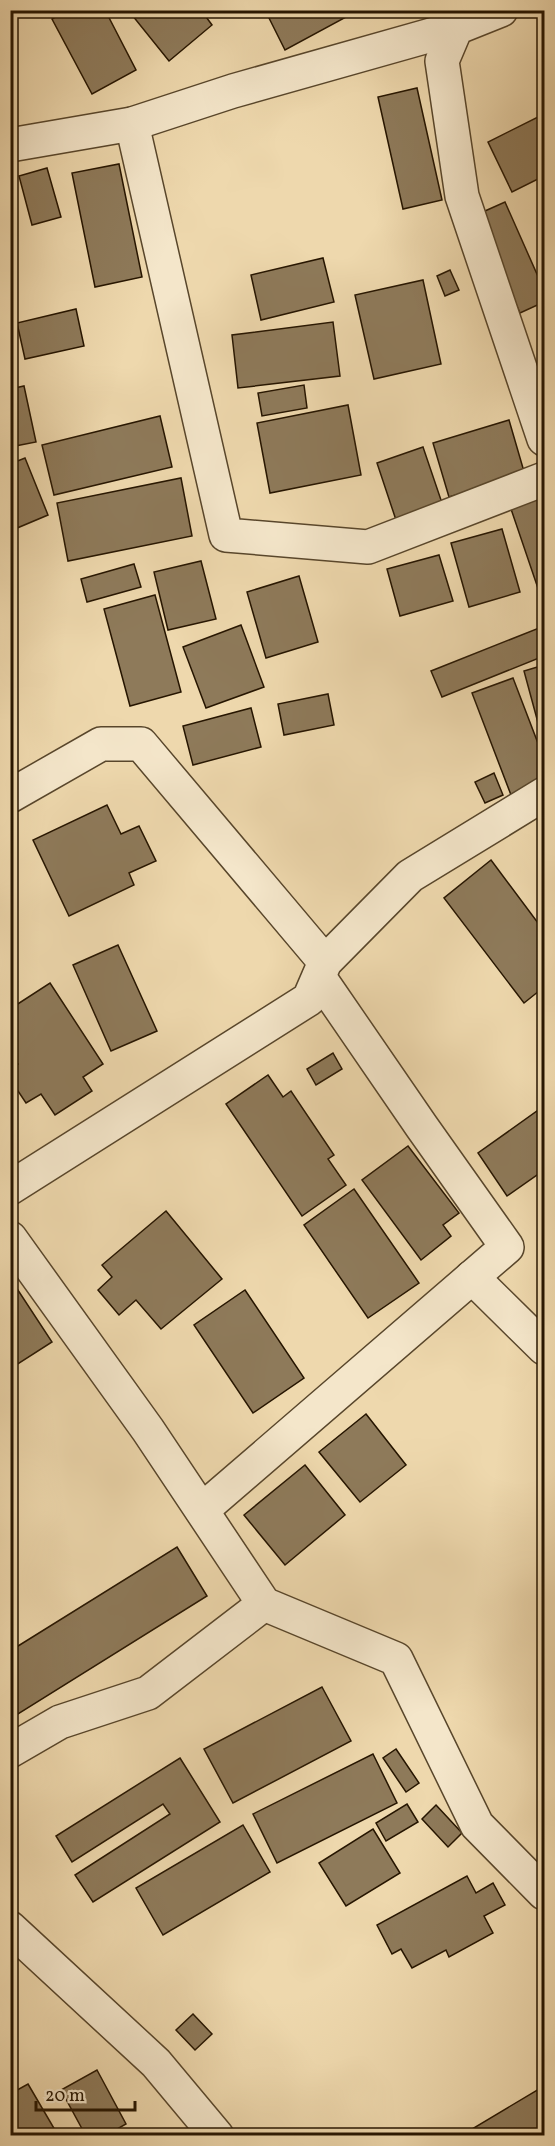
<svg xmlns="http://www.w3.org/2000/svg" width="555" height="2146" font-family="Vollkorn,serif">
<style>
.building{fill:#8e7a5a;stroke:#261500;stroke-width:1.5}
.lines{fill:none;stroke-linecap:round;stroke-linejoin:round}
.minor-casing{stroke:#58462b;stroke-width:36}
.minor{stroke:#f4e6ca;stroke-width:33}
</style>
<rect width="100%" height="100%" fill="#eed8ad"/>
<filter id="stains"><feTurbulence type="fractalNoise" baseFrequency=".00333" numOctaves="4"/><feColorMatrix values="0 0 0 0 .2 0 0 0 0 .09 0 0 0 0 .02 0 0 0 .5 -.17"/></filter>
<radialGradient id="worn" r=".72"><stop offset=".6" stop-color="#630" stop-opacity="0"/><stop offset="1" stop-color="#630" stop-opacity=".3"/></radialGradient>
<g class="building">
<polygon points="68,10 105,10 136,70 92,94 52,19"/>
<polygon points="128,10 201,10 212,25 169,61"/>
<polygon points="265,10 345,10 348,16 285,50"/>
<polygon points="417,88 442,200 403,209 378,97"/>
<polygon points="544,114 544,176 512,192 488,142"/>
<polygon points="119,164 142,277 95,287 72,173"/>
<polygon points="47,168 61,217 32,225 19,176"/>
<polygon points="505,202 544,290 544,302 520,313 476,215"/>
<polygon points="323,258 334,302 261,320 251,275"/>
<polygon points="450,270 459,290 445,296 437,276"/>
<polygon points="423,280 441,364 374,379 355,295"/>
<polygon points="76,309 84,346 25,359 17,323"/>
<polygon points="333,322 340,376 238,388 232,335"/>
<polygon points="304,385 307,408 262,416 258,393"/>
<polygon points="24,386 36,442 10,447 10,389"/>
<polygon points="348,405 361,475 270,493 257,423"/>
<polygon points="160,416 172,467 54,495 42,445"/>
<polygon points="509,420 525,475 449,497 433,443"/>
<polygon points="423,447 442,503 396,520 377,463"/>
<polygon points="25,458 48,515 10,531 10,464"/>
<polygon points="181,478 192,536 68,561 57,503"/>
<polygon points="544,497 544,606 511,509"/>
<polygon points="502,529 520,592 469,607 451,543"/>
<polygon points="439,555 453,601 400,616 387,569"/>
<polygon points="201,561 216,619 168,630 154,572"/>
<polygon points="134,564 141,587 87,602 81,579"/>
<polygon points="299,576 318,642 266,658 247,592"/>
<polygon points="155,595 181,692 130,706 104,609"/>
<polygon points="241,625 264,687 206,708 183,647"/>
<polygon points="544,626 544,656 442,697 431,671"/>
<polygon points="544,665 544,745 524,671"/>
<polygon points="513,678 544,759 544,782 511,795 472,693"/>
<polygon points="328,694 334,725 284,735 278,704"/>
<polygon points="251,708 261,747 193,765 183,726"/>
<polygon points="494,773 503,795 485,803 475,782"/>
<polygon points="107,805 121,834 139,826 156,861 129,873 134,885 69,916 33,840"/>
<polygon points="491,860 544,931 544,987 524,1003 444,898"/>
<polygon points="118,945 157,1031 111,1051 73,965"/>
<polygon points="50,983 103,1064 83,1077 92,1091 55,1115 41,1094 26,1103 10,1079 10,1069 18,1064 10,1053 10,1027 13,1025 10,1022 10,1009"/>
<polygon points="333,1053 342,1069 316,1085 307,1069"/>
<polygon points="268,1075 283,1097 291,1091 334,1155 328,1159 346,1185 302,1216 226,1104"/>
<polygon points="544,1106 544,1170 507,1196 478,1153"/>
<polygon points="408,1146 459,1213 443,1225 451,1236 421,1260 362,1180"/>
<polygon points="354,1189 419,1283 368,1318 304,1225"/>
<polygon points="166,1211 222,1279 161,1329 136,1300 119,1315 98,1290 112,1277 102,1265"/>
<polygon points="10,1278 52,1342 10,1369"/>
<polygon points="245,1290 304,1378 253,1413 194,1325"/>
<polygon points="366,1414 406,1465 360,1502 319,1452"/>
<polygon points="305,1465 345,1515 285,1565 244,1515"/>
<polygon points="177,1547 207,1596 10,1719 10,1651"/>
<polygon points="322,1687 351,1741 233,1803 204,1749"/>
<polygon points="396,1749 419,1783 406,1792 383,1758"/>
<polygon points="373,1754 397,1803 277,1863 253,1814"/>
<polygon points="180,1758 220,1822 93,1902 75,1875 170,1814 163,1804 72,1862 56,1836"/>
<polygon points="407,1804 418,1822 386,1841 376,1823"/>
<polygon points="436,1805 462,1833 448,1847 422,1819"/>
<polygon points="243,1825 270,1872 163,1935 136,1888"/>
<polygon points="373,1829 400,1873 346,1906 319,1863"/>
<polygon points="467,1876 476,1893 493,1883 505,1905 484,1916 493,1933 449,1957 446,1950 412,1968 401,1949 392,1954 377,1925"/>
<polygon points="193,2014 212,2034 195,2050 176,2030"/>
<polygon points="97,2070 126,2124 105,2136 86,2136 61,2090"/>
<polygon points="28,2084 55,2130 45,2136 10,2136 10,2094"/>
<polygon points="544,2086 544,2133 541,2136 475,2136 472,2129"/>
</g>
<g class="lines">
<g class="minor-casing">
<g id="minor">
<polyline points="501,10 456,28 442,61 462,196 544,439"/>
<polyline points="132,124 226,535 368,547 544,479"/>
<polyline points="10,145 132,124 233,91 456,28"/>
<polyline points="10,796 101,744 141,744 325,962"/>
<polyline points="10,1188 309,999 325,962 410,876 544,794"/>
<polyline points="10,1238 148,1430 264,1604 396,1659 477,1825 544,1893"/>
<polyline points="472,1277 544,1348"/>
<polyline points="202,1510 507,1247 422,1127 319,977"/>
<polyline points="10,1751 60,1722 148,1693 264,1604"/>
<polyline points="10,1928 156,2063 217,2136"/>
</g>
</g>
<use href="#minor" class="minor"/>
</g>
<rect width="555" height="2146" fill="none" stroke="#eed8ad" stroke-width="36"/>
<rect x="12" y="12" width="531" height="2122" fill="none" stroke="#261500" stroke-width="3"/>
<rect x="18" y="18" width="519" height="2110" fill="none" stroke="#261500" stroke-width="1.5"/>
<path d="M36 2101v9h99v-9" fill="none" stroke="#261500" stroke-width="3"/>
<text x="45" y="2101" font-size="18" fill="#261500" stroke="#f4e6ca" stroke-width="4.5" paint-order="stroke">20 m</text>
<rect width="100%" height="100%" filter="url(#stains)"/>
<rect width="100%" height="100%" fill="url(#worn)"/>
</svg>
